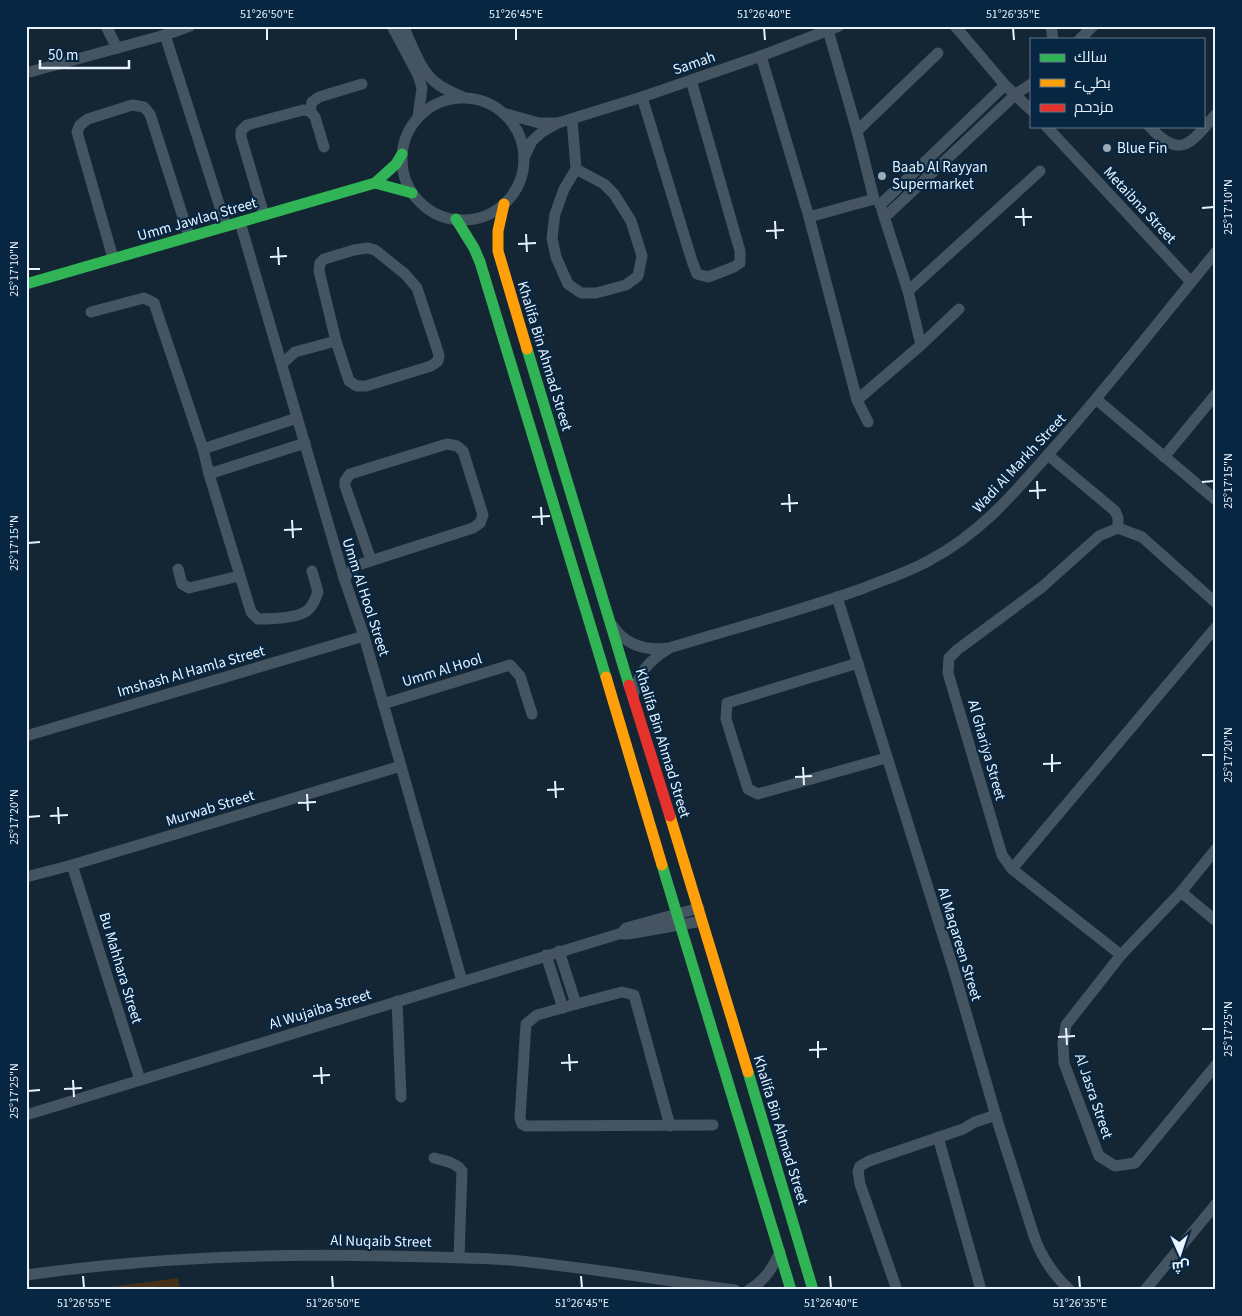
<svg xmlns="http://www.w3.org/2000/svg" width="1242" height="1316" font-family="'Source Sans 3',Cairo,sans-serif">
<style>
.green{fill:#463117}
.lines{fill:none;stroke-linecap:round;stroke-linejoin:round}
.street{stroke:#455461;stroke-width:11}
.fast{stroke:#30b455;stroke-width:11}
.slow{stroke:#ff9f0a;stroke-width:11}
.jam{stroke:#e5322d;stroke-width:11}
.ticks{fill:none;stroke:#e7f3ff;stroke-width:2}
.poi-dot{fill:#9dabb8;stroke:#072641;stroke-width:2}
.labels{text-anchor:middle;stroke-width:4.5;stroke-linejoin:round;paint-order:stroke}
.street-label{font-size:15px;fill:#e7f3ff;stroke:#072641}
.poi-label{font-size:15px;fill:#e7f3ff;stroke:#072641;text-anchor:start}
.neatline{fill:none;stroke:#e7f3ff;stroke-width:2}
.ticks-label{font-size:12px;text-anchor:middle;fill:#e7f3ff}
</style>
<rect width="100%" height="100%" fill="#142534"/>
<polygon class="green" points="178,1278 180,1290 87,1290"/>
<g class="lines">
<g class="street">
<polyline points="106,26 117,48"/>
<polyline points="392,26 418,75 422,88 418,117"/>
<path d="M403,26C412,44 419,69 435,82C443,89 453,93 463,97"/>
<polyline points="955,26 1005,85 1031,110"/>
<polyline points="1051,26 1053,39"/>
<polyline points="165,35 226,226"/>
<polyline points="1080,39 1093,26"/>
<polyline points="761,56 809,217 857,400 868,422"/>
<polyline points="26,73 165,35 190,26"/>
<polyline points="642,97 692,261 697,274 708,277 734,267 740,263 740,251 691,80"/>
<circle cx="463" cy="159" r="61"/>
<polyline points="310,111 312,102 319,97 362,84"/>
<polyline points="503,113 539,123 556,123"/>
<polyline points="572,119 576,169 564,189 555,214 552,238 556,257 568,284 581,293 596,293 626,285 638,276 642,256 631,221 614,194 604,184 576,169"/>
<polyline points="1046,126 1191,282"/>
<path d="M1149,126C1181,161 1191,143 1216,114"/>
<polyline points="857,131 938,53"/>
<polyline points="524,158 532,141 542,132 558,123 642,97 761,56 839,26"/>
<polyline points="880,205 1005,85"/>
<polyline points="882,210 908,291 921,345"/>
<polyline points="264,215 241,137 241,131 247,125 303,110 310,111 315,117 324,147"/>
<polyline points="809,217 874,199 857,131 828,30"/>
<polyline points="885,217 1016,94 1031,84"/>
<polyline points="240,222 344,578 364,636 462,981"/>
<polyline points="113,258 77,132 80,125 88,119 132,105 144,107 150,114 189,236"/>
<polyline points="908,291 1040,171"/>
<polyline points="91,312 144,298 154,303 203,449"/>
<polyline points="282,364 295,352 336,341 349,381 357,386 366,386 431,366 438,361 439,355 417,288 405,274 375,250 368,248 354,250 324,259 320,263 319,271 336,341"/>
<polyline points="857,400 921,345 959,309"/>
<polyline points="1097,400 1216,500"/>
<polyline points="297,418 203,449 209,474 305,443"/>
<polyline points="1048,455 1115,511 1118,518 1118,528"/>
<polyline points="1164,457 1216,394"/>
<path d="M209,474L251,612L258,619C270,619 295,618 305,612C312,608 315,600 318,592L312,571"/>
<polyline points="178,569 182,584 189,588 239,576"/>
<polyline points="344,578 358,565 473,528 480,523 483,515 463,451 457,446 447,444 350,474 345,481 345,486 371,560"/>
<path d="M837,597L954,971L998,1123L1035,1239C1043,1259 1053,1275 1070,1290"/>
<path d="M613,626C626,646 646,651 669,648C734,628 800,611 864,588C886,579 909,572 930,560C982,532 1014,493 1052,450C1109,386 1161,318 1216,252"/>
<polyline points="858,663 727,703 726,719 748,789 758,794 886,758"/>
<path d="M633,696C638,674 648,661 668,649"/>
<polyline points="383,704 510,665 520,676 532,714"/>
<polyline points="26,736 364,636"/>
<polyline points="1216,849 1181,892 1121,955 1066,1025 1063,1044 1064,1063 1099,1156 1115,1166 1135,1163 1216,1065"/>
<polyline points="72,865 140,1080"/>
<polyline points="1012,869 1216,627"/>
<polyline points="26,877 72,865 401,766"/>
<polyline points="1181,892 1216,921"/>
<polyline points="622,933 626,928 699,908"/>
<polyline points="623,934 628,934 702,921"/>
<polyline points="559,951 576,1004"/>
<polyline points="546,955 563,1008"/>
<polyline points="1121,955 1012,869 1002,855 948,673 949,658 957,650 1042,587 1099,536 1118,528 1142,537 1216,603"/>
<polyline points="397,1001 401,1097"/>
<polyline points="26,1115 622,933"/>
<polyline points="670,1126 634,995 622,992 576,1004 537,1015 526,1024 520,1118 522,1124 526,1126 713,1125"/>
<polyline points="938,1137 981,1290"/>
<path d="M434,1158C444,1161 456,1162 462,1171L459,1257"/>
<path d="M26,1275C146,1258 268,1253 389,1256C429,1257 469,1257 510,1260C585,1267 660,1280 735,1290"/>
<path d="M749,1290C765,1280 772,1269 780,1252"/>
<polyline points="897,1290 860,1184 858,1171 860,1166 869,1161 963,1129 975,1122 996,1115"/>
<polyline points="1145,1290 1216,1204"/>
</g>
<g class="fast">
<polyline points="375,183 412,193"/>
<polyline points="456,219 474,248 480,262 606,677"/>
<polyline points="26,284 375,183 396,164 402,154"/>
<polyline points="527,349 629,685"/>
<polyline points="662,865 791,1290"/>
<polyline points="748,1072 813,1290"/>
</g>
<g class="slow">
<polyline points="504,204 498,231 498,251 527,349"/>
<polyline points="606,677 662,865"/>
<polyline points="670,816 748,1072"/>
</g>
<polyline class="jam" points="629,685 670,816"/>
</g>
<path class="ticks" d="M267,28V40M516,28V40M764,28L765,40M1013,28L1014,40M1023,208L1024,226M1202,208L1214,207M1015,217H1032M775,221L776,239M766,231L784,230M526,234L527,252M518,244L536,243M278,247L279,265M270,257L287,256M28,269H40M1037,481L1038,499M1202,482L1214,481M1029,491L1046,490M789,494L790,512M781,504L798,503M541,507L542,525M532,517L550,516M292,520L293,538M284,530L302,529M28,543L40,542M1052,754V772M1202,755H1214M1043,764L1061,763M803,767L804,785M795,777L812,776M555,781L556,798M547,790L564,789M307,794L308,811M298,803L316,802M58,807L59,824M50,816L68,815M28,817L40,816M1066,1028L1067,1045M1202,1029H1214M1058,1037L1075,1036M818,1041V1058M809,1050L827,1049M569,1054L570,1071M561,1063L578,1062M321,1067L322,1084M313,1076L330,1075M73,1080L74,1097M64,1089L82,1088M28,1091L40,1090M83,1276L84,1288M332,1276L333,1288M581,1276L582,1288M830,1276L831,1288M1079,1276L1080,1288"/>
<g class="poi-dot">
<circle cx="1107" cy="148" r="5"/>
<circle cx="882" cy="176" r="5"/>
</g>
<g class="labels">
<g class="street-label">
<text transform="translate(694 63) rotate(-19)" y="5">Samah</text>
<text transform="translate(1140 205) rotate(47)" y="5">Metaibna Street</text>
<text transform="translate(197 219) rotate(-16)" y="5">Umm Jawlaq Street</text>
<text transform="translate(545 356) rotate(73)" y="5">Khalifa Bin Ahmad Street</text>
<text transform="translate(1019 463) rotate(-47)" y="5">Wadi Al Markh Street</text>
<text transform="translate(366 597) rotate(72)" y="5">Umm Al Hool Street</text>
<text transform="translate(442 670) rotate(-17)" y="5">Umm Al Hool</text>
<text transform="translate(191 671) rotate(-16)" y="5">Imshash Al Hamla Street</text>
<text transform="translate(663 743) rotate(73)" y="5">Khalifa Bin Ahmad Street</text>
<text transform="translate(987 750) rotate(74)" y="5">Al Ghariya Street</text>
<text transform="translate(210 808) rotate(-17)" y="5">Murwab Street</text>
<text transform="translate(960 944) rotate(73)" y="5">Al Maqareen Street</text>
<text transform="translate(121 968) rotate(73)" y="5">Bu Mahhara Street</text>
<text transform="translate(320 1009) rotate(-17)" y="5">Al Wujaiba Street</text>
<text transform="translate(1094 1096) rotate(71)" y="5">Al Jasra Street</text>
<text transform="translate(781 1130) rotate(73)" y="5">Khalifa Bin Ahmad Street</text>
<text transform="translate(381 1241) rotate(1)" y="5">Al Nuqaib Street</text>
</g>
<g class="poi-label">
<text x="1117" y="153">Blue Fin</text>
<text x="892" y="172">Baab Al Rayyan<tspan x="892" dy="17">Supermarket</tspan></text>
</g>
</g>
<rect width="1242" height="1316" fill="none" stroke="#072641" stroke-width="55"/>
<rect x="1030" y="38" width="175" height="90" fill="#072641" stroke="#61788d"/>
<rect x="1040" y="54" width="25" height="8" fill="#30b455" stroke="#61788d"/>
<text x="1074" y="62" font-size="15" fill="#e7f3ff">سالك</text>
<rect x="1040" y="79" width="25" height="8" fill="#ff9f0a" stroke="#61788d"/>
<text x="1074" y="88" font-size="15" fill="#e7f3ff">بطيء</text>
<rect x="1040" y="104" width="25" height="8" fill="#e5322d" stroke="#61788d"/>
<text x="1074" y="112" font-size="15" fill="#e7f3ff">مزدحم</text>
<g transform="translate(1180 1254) rotate(177)" stroke="#072641" stroke-width="4" paint-order="stroke">
<path d="M0-4L9 19L0 12L-9 19Z" fill="#e7f3ff"/>
<text y="-8" font-size="14" font-weight="bold" text-anchor="middle" fill="#e7f3ff">ش</text>
</g>
<path d="M40 60v8h89v-8" fill="none" stroke="#e7f3ff" stroke-width="2.5"/>
<text x="48" y="60" font-size="15" fill="#e7f3ff" stroke="#072641" stroke-width="4" paint-order="stroke">50 m</text>
<rect x="28" y="28" width="1186" height="1260" class="neatline"/>
<g class="ticks-label">
<text x="267" y="18">51°26'50"E</text>
<text x="516" y="18">51°26'45"E</text>
<text x="764" y="18">51°26'40"E</text>
<text x="1013" y="18">51°26'35"E</text>
<text transform="translate(1228 207) rotate(-90)" y="4">25°17'10"N</text>
<text transform="translate(14 269) rotate(-90)" y="4">25°17'10"N</text>
<text transform="translate(1228 481) rotate(-90)" y="4">25°17'15"N</text>
<text transform="translate(14 543) rotate(-90)" y="4">25°17'15"N</text>
<text transform="translate(1228 755) rotate(-90)" y="4">25°17'20"N</text>
<text transform="translate(14 817) rotate(-90)" y="4">25°17'20"N</text>
<text transform="translate(1228 1029) rotate(-90)" y="4">25°17'25"N</text>
<text transform="translate(14 1091) rotate(-90)" y="4">25°17'25"N</text>
<text x="84" y="1307">51°26'55"E</text>
<text x="333" y="1307">51°26'50"E</text>
<text x="582" y="1307">51°26'45"E</text>
<text x="831" y="1307">51°26'40"E</text>
<text x="1080" y="1307">51°26'35"E</text>
</g>
</svg>
